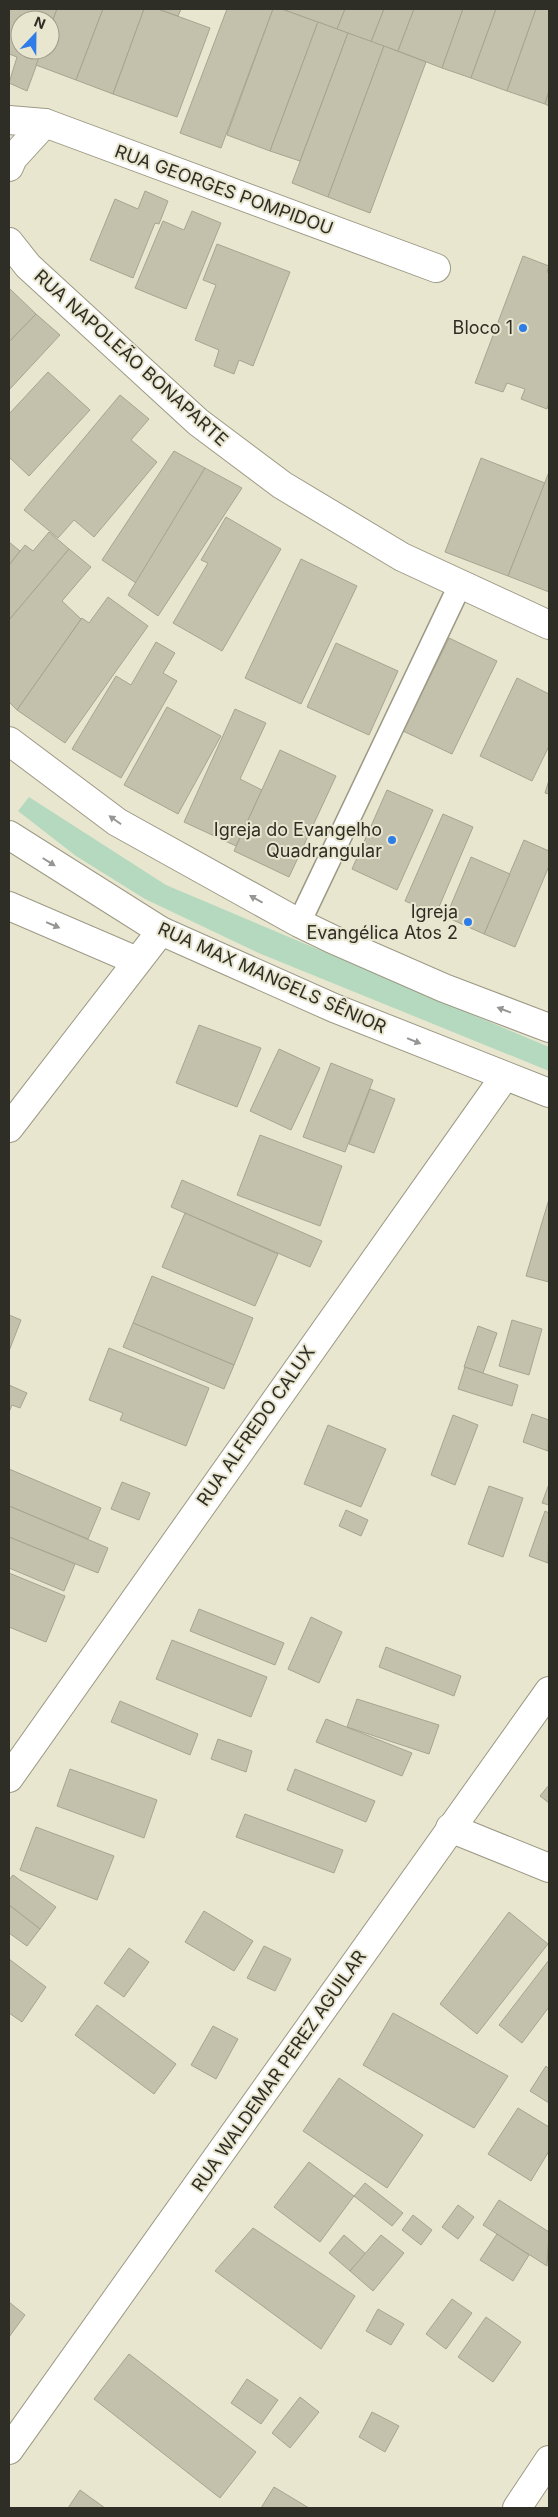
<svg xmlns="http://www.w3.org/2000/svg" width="558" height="2517" font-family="Inter,sans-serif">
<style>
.green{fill:#b5d9be}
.building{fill:#c3c0ab;stroke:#a7a48f}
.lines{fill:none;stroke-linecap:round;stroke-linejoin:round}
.service-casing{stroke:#9c9985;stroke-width:25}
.minor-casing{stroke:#9c9985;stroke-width:30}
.tertiary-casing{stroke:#9c9985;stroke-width:30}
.service{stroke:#fff;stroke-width:22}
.minor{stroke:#fff;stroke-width:28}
.tertiary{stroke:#fff;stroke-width:28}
.oneway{fill:#979692}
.poi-dot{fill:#2e7ce8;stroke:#e9e6d0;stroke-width:2}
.labels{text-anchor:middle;stroke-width:4;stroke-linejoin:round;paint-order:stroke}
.street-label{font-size:18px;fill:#2f2e26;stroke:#e9e6d0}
.poi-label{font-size:18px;fill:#2f2e26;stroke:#e9e6d0;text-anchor:end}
</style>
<rect width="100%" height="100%" fill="#e9e6d0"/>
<polygon class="green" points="29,797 166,885 549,1047 549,1071 261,954 145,899 76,856 18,811"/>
<g class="building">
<polygon points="9,9 57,9 50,28 50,20 20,20 20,50 42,50 27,91 9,83 17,57 9,54"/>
<polygon points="57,9 103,9 76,80 36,65 42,50 50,50 50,28"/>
<polygon points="103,9 144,9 113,94 76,80"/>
<polygon points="144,9 158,9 210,28 177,117 113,94"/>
<polygon points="158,9 181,9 178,16"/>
<polygon points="227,9 273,9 221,148 180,133"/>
<polygon points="273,9 282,9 318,22 270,151 227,135"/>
<polygon points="282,9 345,9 337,29"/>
<polygon points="345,9 384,9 371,42 337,29"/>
<polygon points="384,9 414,9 398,51 371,42"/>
<polygon points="414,9 463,9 442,68 398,51"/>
<polygon points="463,9 496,9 471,78 442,68"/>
<polygon points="496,9 536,9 507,91 471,78"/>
<polygon points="536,9 549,9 549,91 545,104 507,91"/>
<polygon points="318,22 348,33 300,161 270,151"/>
<polygon points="348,33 384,46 328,197 292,183"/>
<polygon points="384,46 426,62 370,213 328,197"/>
<polygon points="549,91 549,106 545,104"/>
<polygon points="145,191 168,201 159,224 155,223 133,278 90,260 115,199 138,209"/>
<polygon points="192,211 221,223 186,309 135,288 163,221 184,230"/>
<polygon points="217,244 290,272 253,366 239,360 234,374 214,366 219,350 195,340 216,285 203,280"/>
<polygon points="523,256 549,266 547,272 549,273 549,402 547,409 521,399 525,389 507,383 503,392 475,383"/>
<polygon points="10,289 36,314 9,342 9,291"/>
<polygon points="36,314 60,335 9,390 9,342"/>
<polygon points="48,372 90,410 29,476 9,457 9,414"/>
<polygon points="120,395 149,419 131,440 157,462 94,537 74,520 58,538 24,510"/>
<polygon points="174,451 205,468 136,583 102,560"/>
<polygon points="481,458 545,483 508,576 445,552"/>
<polygon points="205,468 242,488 158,616 128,595"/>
<polygon points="549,472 549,592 508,576"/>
<polygon points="226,517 281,549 222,651 173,623 208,563 201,560"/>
<polygon points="49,532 69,549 9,620 9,565 25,545 33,551"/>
<polygon points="9,542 20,551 9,565"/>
<polygon points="69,549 91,567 62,601 81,619 17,710 9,702 9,620"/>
<polygon points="301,559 357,586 301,704 245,678"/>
<polygon points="108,597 148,626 65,743 17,710 82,618 89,623"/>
<polygon points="449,638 497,661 452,754 403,731"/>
<polygon points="156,642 175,653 163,673 177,681 121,778 72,749 116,676 131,685"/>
<polygon points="336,643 398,671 369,735 307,707"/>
<polygon points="517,678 549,694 549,746 532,781 480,756"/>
<polygon points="167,707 221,736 178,814 124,785"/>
<polygon points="235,709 266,723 240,779 262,790 236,846 184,822"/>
<polygon points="280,750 336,776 289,877 234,851"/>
<polygon points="549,780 549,794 545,793"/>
<polygon points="387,790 433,810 397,890 352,869"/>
<polygon points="443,814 473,827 436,914 405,901"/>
<polygon points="524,840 549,851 549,866 515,947 484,934"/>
<polygon points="471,857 510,874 484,934 446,917"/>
<polygon points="199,1025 261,1048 237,1107 176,1083"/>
<polygon points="279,1049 320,1068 291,1130 250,1111"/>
<polygon points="331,1063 373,1080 345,1152 303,1137"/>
<polygon points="370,1089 395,1099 374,1153 349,1144"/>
<polygon points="260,1135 342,1166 320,1226 237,1195"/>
<polygon points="182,1180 322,1241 310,1267 171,1207"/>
<polygon points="549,1199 549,1282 526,1276"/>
<polygon points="185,1213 278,1254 255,1306 162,1267"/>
<polygon points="152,1276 253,1318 234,1365 133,1323"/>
<polygon points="9,1315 21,1320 9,1351"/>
<polygon points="512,1320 542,1329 529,1375 499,1366"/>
<polygon points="133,1323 234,1365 224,1389 123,1347"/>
<polygon points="478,1326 497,1333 483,1373 464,1367"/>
<polygon points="109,1348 209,1388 186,1446 120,1420 123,1413 89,1400"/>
<polygon points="465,1367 518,1385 512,1406 458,1389"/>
<polygon points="9,1385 27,1393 20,1408 12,1405 9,1412"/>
<polygon points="532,1414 549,1420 548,1451 523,1442"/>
<polygon points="453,1415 478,1425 455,1485 431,1475"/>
<polygon points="328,1425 386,1449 361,1507 304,1484"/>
<polygon points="9,1469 101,1508 88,1539 9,1506"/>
<polygon points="122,1482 150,1493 139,1520 111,1509"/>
<polygon points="549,1484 549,1505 542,1503"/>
<polygon points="489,1486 523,1498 503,1557 468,1544"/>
<polygon points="9,1506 108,1548 98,1573 9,1537"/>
<polygon points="346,1510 368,1520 361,1536 339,1526"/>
<polygon points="545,1511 549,1513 548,1563 529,1556"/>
<polygon points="9,1537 75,1564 64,1591 9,1568"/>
<polygon points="9,1573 65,1596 46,1642 9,1627"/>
<polygon points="199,1609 284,1643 275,1665 190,1631"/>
<polygon points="311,1617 342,1632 319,1683 288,1669"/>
<polygon points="172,1640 267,1677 251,1717 156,1679"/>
<polygon points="386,1647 461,1676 454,1696 379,1667"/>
<polygon points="357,1699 439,1725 429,1754 347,1727"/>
<polygon points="120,1701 198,1734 190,1755 111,1722"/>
<polygon points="326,1719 412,1753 402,1776 316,1742"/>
<polygon points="218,1739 252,1751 246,1772 211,1759"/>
<polygon points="70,1769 157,1800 144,1838 57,1806"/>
<polygon points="295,1769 375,1801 366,1822 287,1790"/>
<polygon points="549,1785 549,1803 540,1796"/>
<polygon points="245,1814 343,1850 334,1873 236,1837"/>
<polygon points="36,1827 114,1856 97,1900 20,1870"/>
<polygon points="13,1875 56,1907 40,1929 9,1905 9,1880"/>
<polygon points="9,1905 40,1929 27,1946 9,1933"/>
<polygon points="204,1911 253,1941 234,1971 185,1942"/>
<polygon points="509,1912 548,1944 477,2034 440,2004"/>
<polygon points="264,1946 291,1959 275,1991 247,1978"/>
<polygon points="129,1948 149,1962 124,1997 104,1983"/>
<polygon points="9,1959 46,1987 22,2022 9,2013"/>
<polygon points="549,1960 549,2007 522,2043 499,2025"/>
<polygon points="97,2005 176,2064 154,2094 75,2035"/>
<polygon points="393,2013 508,2076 474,2128 363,2065"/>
<polygon points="213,2026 238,2039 216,2079 191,2065"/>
<polygon points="546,2066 549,2069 549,2103 530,2091"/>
<polygon points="339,2078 423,2135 387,2188 303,2131"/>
<polygon points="518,2108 549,2127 549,2151 531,2181 488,2154"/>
<polygon points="309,2162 354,2196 320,2242 274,2207"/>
<polygon points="365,2183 403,2213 392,2226 354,2196"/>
<polygon points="499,2200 549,2232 547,2266 483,2225"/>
<polygon points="458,2205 474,2217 458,2239 442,2227"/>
<polygon points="413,2215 432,2230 421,2245 402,2230"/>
<polygon points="253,2228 355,2296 321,2349 215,2271"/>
<polygon points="497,2234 529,2255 513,2281 480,2260"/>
<polygon points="344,2235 366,2254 350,2271 329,2253"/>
<polygon points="381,2235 404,2253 373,2291 350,2271"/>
<polygon points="452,2299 472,2313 446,2349 426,2334"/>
<polygon points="9,2302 25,2315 9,2337"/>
<polygon points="378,2309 404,2324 391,2345 366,2331"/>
<polygon points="486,2317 521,2342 493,2382 458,2357"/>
<polygon points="129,2354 256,2452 220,2498 94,2399"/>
<polygon points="247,2379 278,2400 261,2424 231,2403"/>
<polygon points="300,2397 319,2412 290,2448 272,2433"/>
<polygon points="372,2412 399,2426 385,2452 359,2437"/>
<polygon points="274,2487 309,2508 261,2508"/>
<polygon points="80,2490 105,2508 68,2508"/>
</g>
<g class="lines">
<g class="service-casing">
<polyline id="service" points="299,923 460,585"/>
</g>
<g class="minor-casing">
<g id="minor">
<polyline points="9,120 45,123 436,268"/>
<polyline points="9,167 13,158 45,123"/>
<polyline points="9,242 28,266 198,422 282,485 402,557 549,625"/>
<polyline points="9,1128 161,931"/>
<polyline points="9,1778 505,1076"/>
<polyline points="450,1828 549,1868"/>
<polyline points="9,2450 549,1691"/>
<polyline points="517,2508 549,2460"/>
</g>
</g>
<g class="tertiary-casing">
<g id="tertiary">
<polyline points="9,741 117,822 299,923 332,939 444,988 549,1028"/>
<polyline points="9,835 161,931 334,1008 549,1093"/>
<polyline points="9,906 137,961"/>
</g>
</g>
<use href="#service" class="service"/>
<use href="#minor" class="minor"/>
<use href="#tertiary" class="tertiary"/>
</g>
<defs><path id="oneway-solid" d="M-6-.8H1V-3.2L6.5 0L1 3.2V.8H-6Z" transform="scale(1.25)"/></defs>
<g class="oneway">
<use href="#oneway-solid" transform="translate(115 820) rotate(-145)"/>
<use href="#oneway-solid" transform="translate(49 862) rotate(32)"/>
<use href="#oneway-solid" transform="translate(256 899) rotate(-151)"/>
<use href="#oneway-solid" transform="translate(53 925) rotate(23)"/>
<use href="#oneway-solid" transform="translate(504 1010) rotate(-159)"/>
<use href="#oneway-solid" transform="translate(414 1041) rotate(22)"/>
</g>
<g class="poi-dot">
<circle cx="523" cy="328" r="5"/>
<circle cx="392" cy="840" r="5"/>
<circle cx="468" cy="922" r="5"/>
</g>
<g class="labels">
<g class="street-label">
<text transform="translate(224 190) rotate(20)" y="6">RUA GEORGES POMPIDOU</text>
<text transform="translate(131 358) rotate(42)" y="6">RUA NAPOLEÃO BONAPARTE</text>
<text transform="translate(272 978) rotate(24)" y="6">RUA MAX MANGELS SÊNIOR</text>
<text transform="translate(256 1426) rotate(-55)" y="6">RUA ALFREDO CALUX</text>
<text transform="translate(279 2071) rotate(-55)" y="6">RUA WALDEMAR PEREZ AGUILAR</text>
</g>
<g class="poi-label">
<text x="513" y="334">Bloco 1</text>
<text x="382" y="836">Igreja do Evangelho<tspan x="382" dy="21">Quadrangular</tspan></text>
<text x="458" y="918">Igreja<tspan x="458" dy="21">Evangélica Atos 2</tspan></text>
</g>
</g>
<rect width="558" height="2517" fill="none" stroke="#2f2e26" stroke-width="20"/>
<g transform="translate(35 35) rotate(22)"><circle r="24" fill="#e9e6d0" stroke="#9f9c8c"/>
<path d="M0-4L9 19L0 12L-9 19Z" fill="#2e7ce8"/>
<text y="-8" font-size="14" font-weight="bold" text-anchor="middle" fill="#2f2e26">N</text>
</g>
</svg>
